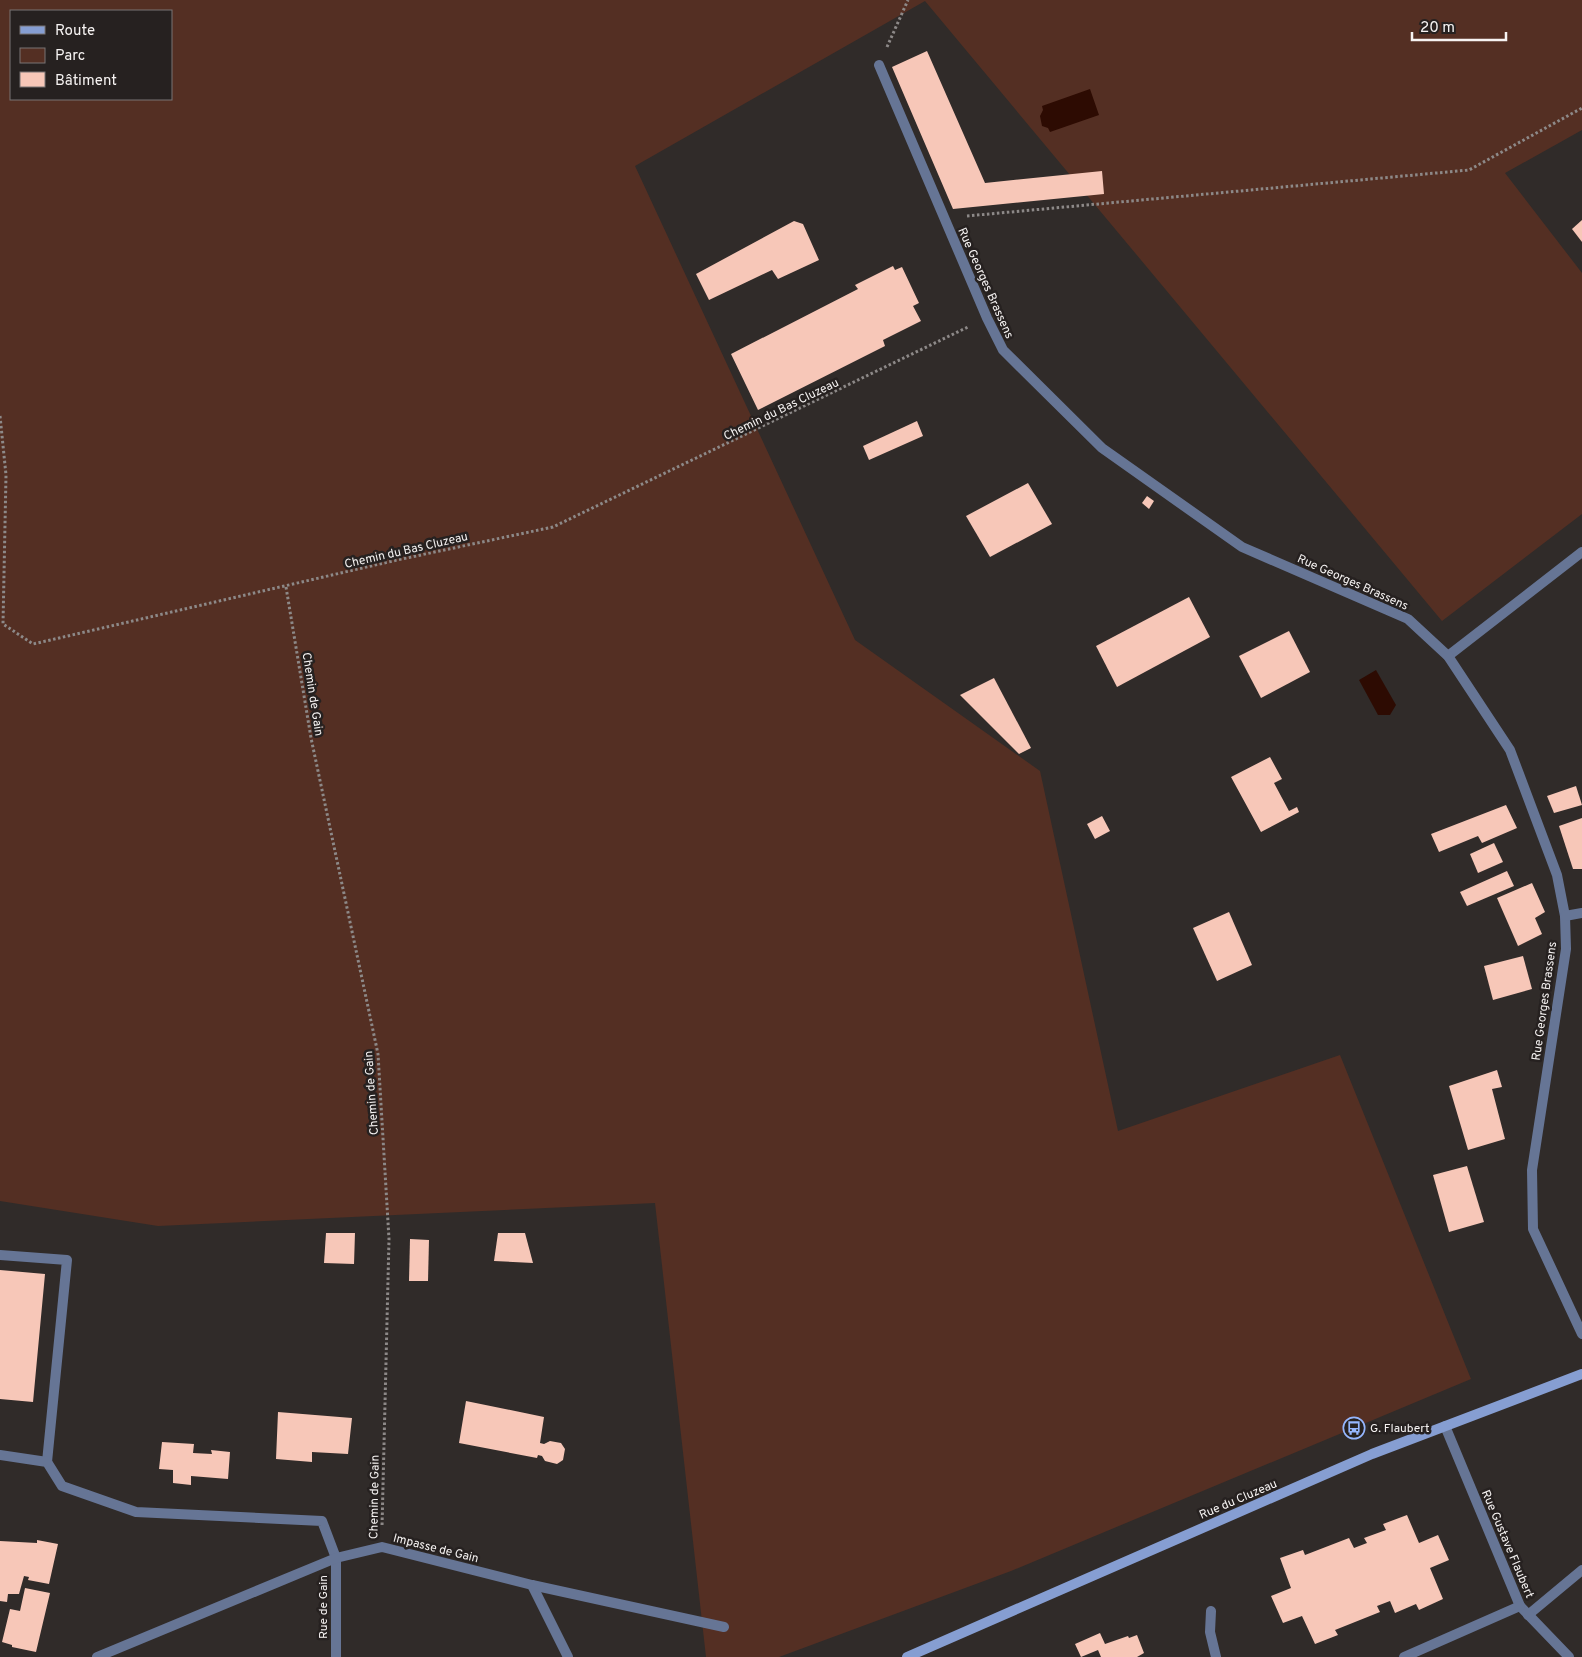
<svg xmlns="http://www.w3.org/2000/svg" width="1582" height="1657" font-family="Overpass,sans-serif">
<style>
.green{fill:#542f23;fill-rule:evenodd}
.water{fill:#2d0b02}
.building{fill:#f7c7b8}
.lines{fill:none;stroke-linecap:round;stroke-linejoin:round}
.path{stroke:#8d8988;stroke-width:3;stroke-dasharray:2.5 2.5;stroke-linecap:butt}
.service{stroke:#667595;stroke-width:10}
.minor{stroke:#667595;stroke-width:10}
.secondary{stroke:#869ed2;stroke-width:10}
.labels{text-anchor:middle;stroke-width:5;stroke-linejoin:round;paint-order:stroke}
.street-label{font-size:12px;fill:#f6f3f2;stroke:#262120}
.poi-label{font-size:12px;fill:#f6f3f2;stroke:#262120;text-anchor:start}
</style>
<rect width="100%" height="100%" fill="#302b29"/>
<path class="green" d="M0,0H1582V130L1505,173L1582,273V514L1442,621L925,1L635,166L855,640L1040,771L1118,1131L1340,1055L1471,1379L1011,1571L779,1657H706L655,1203L158,1226L0,1201ZM11,11H171V99H11Z"/>
<g class="water">
<polygon points="1090,89 1099,115 1050,132 1048,128 1042,126 1040,116 1043,110 1042,106"/>
<polygon points="1376,670 1396,705 1390,715 1378,715 1359,680"/>
</g>
<g class="building">
<polygon points="927,51 985,183 1102,171 1104,194 953,209 892,67"/>
<polygon points="1582,220 1582,242 1572,229"/>
<polygon points="794,221 803,224 819,260 778,279 772,270 709,300 696,274"/>
<polygon points="893,266 895,270 902,267 919,303 913,306 921,321 883,340 885,346 758,410 731,354 858,289 855,285"/>
<polygon points="917,421 923,436 869,460 863,446"/>
<polygon points="1028,483 1052,524 990,557 966,516"/>
<polygon points="1147,496 1154,501 1149,509 1142,503"/>
<polygon points="1189,597 1210,637 1117,687 1096,646"/>
<polygon points="1289,631 1310,672 1261,698 1239,656"/>
<polygon points="994,678 1031,748 1019,754 960,695"/>
<polygon points="1270,757 1282,779 1274,783 1289,811 1297,807 1299,812 1261,832 1231,777"/>
<polygon points="1576,786 1582,805 1554,813 1547,796"/>
<polygon points="1506,805 1517,828 1482,843 1478,836 1439,852 1431,834"/>
<polygon points="1102,816 1110,831 1095,839 1087,824"/>
<polygon points="1582,818 1582,869 1573,869 1559,826"/>
<polygon points="1494,843 1503,862 1478,873 1470,854"/>
<polygon points="1507,871 1514,886 1467,906 1460,892"/>
<polygon points="1532,883 1545,912 1535,918 1542,934 1518,946 1497,898"/>
<polygon points="1229,912 1252,965 1217,981 1193,928"/>
<polygon points="1523,956 1532,989 1493,1000 1484,966"/>
<polygon points="1497,1070 1502,1087 1492,1089 1505,1139 1468,1150 1449,1086"/>
<polygon points="1467,1166 1484,1222 1449,1232 1433,1175"/>
<polygon points="326,1233 355,1233 354,1264 324,1263"/>
<polygon points="498,1233 525,1233 533,1263 494,1261"/>
<polygon points="410,1239 429,1240 428,1281 409,1281"/>
<polygon points="0,1270 45,1274 33,1402 0,1399"/>
<polygon points="466,1401 544,1417 540,1443 544,1444 550,1441 561,1443 565,1449 563,1460 557,1464 545,1461 542,1456 538,1455 537,1458 459,1443"/>
<polygon points="278,1412 352,1418 348,1454 312,1452 312,1462 276,1459"/>
<polygon points="162,1442 194,1444 193,1453 212,1454 211,1450 230,1452 228,1479 191,1476 191,1485 173,1483 173,1470 159,1469"/>
<polygon points="1407,1515 1419,1543 1438,1535 1449,1560 1430,1568 1443,1599 1419,1610 1416,1604 1395,1613 1390,1601 1377,1606 1380,1612 1335,1630 1338,1635 1315,1644 1302,1616 1283,1623 1271,1596 1291,1588 1280,1558 1303,1550 1305,1555 1349,1538 1354,1548 1367,1543 1364,1538 1386,1530 1383,1524"/>
<polygon points="37,1540 58,1544 49,1584 28,1580 29,1577 24,1576 19,1594 8,1594 7,1602 0,1601 0,1541 37,1543"/>
<polygon points="25,1588 50,1593 36,1652 12,1647 12,1645 2,1642 10,1609 20,1611"/>
<polygon points="1100,1633 1105,1644 1128,1636 1129,1638 1137,1635 1144,1653 1137,1657 1101,1657 1098,1650 1081,1657 1075,1644"/>
</g>
<g class="lines">
<g class="path">
<polyline points="887,47 908,0"/>
<polyline points="967,216 1469,170 1582,108"/>
<polyline points="0,416 6,475 3,624 33,644 397,560 553,527 968,327"/>
<polyline points="286,587 311,738 378,1054 389,1239 382,1527"/>
</g>
<g class="service">
<polyline points="1448,656 1582,552"/>
<polyline points="0,1255 67,1260 47,1462"/>
<polyline points="0,1455 47,1462 62,1486 136,1512 322,1521 336,1558"/>
<polyline points="532,1585 568,1657"/>
<polyline points="1528,1615 1582,1570"/>
</g>
<g class="minor">
<polyline points="879,65 987,318 1003,350 1102,448 1242,547 1408,619 1448,656 1510,750 1557,875 1565,916 1566,949 1532,1170 1533,1229 1582,1334"/>
<polyline points="1565,916 1582,913"/>
<polyline points="1445,1426 1520,1606 1569,1657"/>
<polyline points="336,1558 336,1657"/>
<polyline points="1211,1611 1210,1632 1216,1657"/>
<polyline points="97,1657 336,1558 382,1547 532,1585 724,1627"/>
<polyline points="1404,1657 1520,1606"/>
</g>
<polyline class="secondary" points="907,1657 1372,1454 1582,1374"/>
</g>
<defs>
<g id="bus-ring" transform="scale(1.125)"><circle r="9.5" fill="#262120" stroke="#95b6fd" stroke-width="1.5"/><path d="M-5-6H5V4H4V6H2V4H-2V6H-4V4H-5ZM-3.5-4V0h7V-4ZM-3.5 1.2v1.5H-2V1.2ZM2 1.2v1.5H3.5V1.2Z" fill="#95b6fd"/></g>
</defs>
<g fill-rule="evenodd">
<use href="#bus-ring" x="1354" y="1428"/>
</g>
<g class="labels">
<g class="street-label">
<text transform="translate(986 283) rotate(66)" y="4">Rue Georges Brassens</text>
<text transform="translate(781 409) rotate(-26)" y="4">Chemin du Bas Cluzeau</text>
<text transform="translate(406 550) rotate(-13)" y="4">Chemin du Bas Cluzeau</text>
<text transform="translate(1353 582) rotate(24)" y="4">Rue Georges Brassens</text>
<text transform="translate(313 694) rotate(81)" y="4">Chemin de Gain</text>
<text transform="translate(1544 1001) rotate(-82)" y="4">Rue Georges Brassens</text>
<text transform="translate(371 1093) rotate(-94)" y="4">Chemin de Gain</text>
<text transform="translate(374 1497) rotate(-89)" y="4">Chemin de Gain</text>
<text transform="translate(1238 1499) rotate(-23)" y="4">Rue du Cluzeau</text>
<text transform="translate(1508 1544) rotate(67)" y="4">Rue Gustave Flaubert</text>
<text transform="translate(436 1548) rotate(14)" y="4">Impasse de Gain</text>
<text transform="translate(323 1607) rotate(-90)" y="4">Rue de Gain</text>
</g>
<g class="poi-label">
<text x="1370" y="1432">G. Flaubert</text>
</g>
</g>
<rect x="10" y="10" width="162" height="90" fill="#262120" stroke="#797574"/>
<rect x="20" y="26" width="25" height="8" fill="#869ed2" stroke="#797574"/>
<text x="55" y="35" font-size="15" fill="#f6f3f2">Route</text>
<rect x="20" y="48" width="25" height="15" fill="#542f23" stroke="#797574"/>
<text x="55" y="60" font-size="15" fill="#f6f3f2">Parc</text>
<rect x="20" y="72" width="25" height="15" fill="#f7c7b8" stroke="#797574"/>
<text x="55" y="85" font-size="15" fill="#f6f3f2">Bâtiment</text>
<path d="M1412 32v8h94v-8" fill="none" stroke="#f6f3f2" stroke-width="2.5"/>
<text x="1420" y="32" font-size="15" fill="#f6f3f2" stroke="#262120" stroke-width="4" paint-order="stroke">20 m</text>
</svg>
